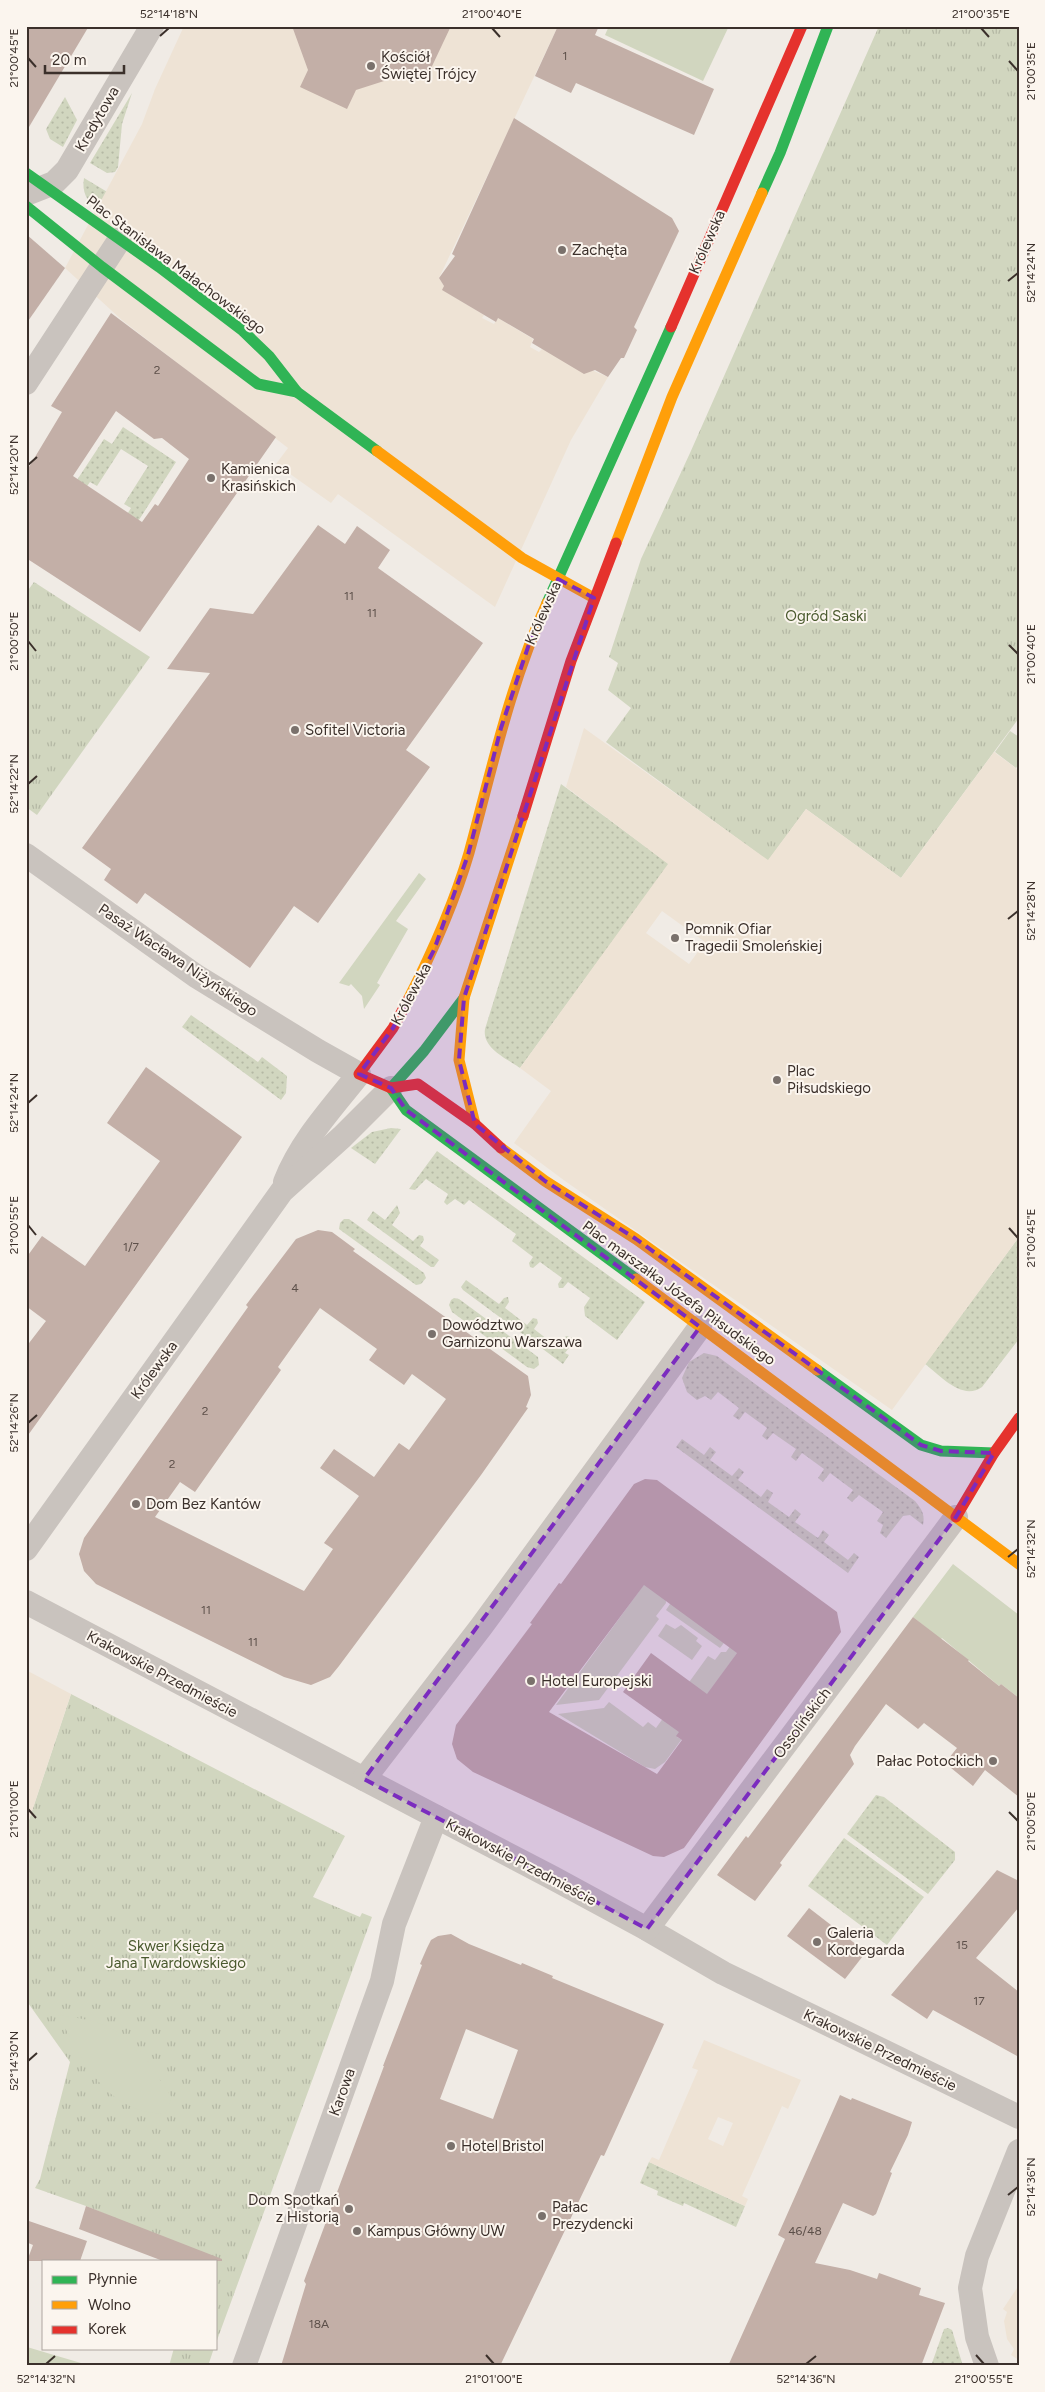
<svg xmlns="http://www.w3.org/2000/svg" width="1045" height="2392" font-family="Figtree,sans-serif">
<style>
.grass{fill:url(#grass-dots)}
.park{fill:url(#park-tufts)}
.garden{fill:#d1d6bf;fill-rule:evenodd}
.plaza{fill:#eee3d5;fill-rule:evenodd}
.building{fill:#c3afa7;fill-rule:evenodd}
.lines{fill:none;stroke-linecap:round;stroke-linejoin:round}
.street{stroke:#c9c3be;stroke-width:24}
.fast{stroke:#30b455;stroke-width:11}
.slow{stroke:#ff9f0a;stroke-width:11}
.jam{stroke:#e5322d;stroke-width:11}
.marked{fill:#7b2cbf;fill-opacity:0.2;stroke:#7b2cbf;stroke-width:4;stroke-dasharray:10 6;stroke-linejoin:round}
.ticks{fill:none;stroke:#3b302b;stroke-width:2}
.poi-dot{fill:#7a716c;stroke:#fbf5ee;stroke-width:2}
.labels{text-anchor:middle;stroke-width:4;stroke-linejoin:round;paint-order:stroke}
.number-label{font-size:12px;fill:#5d504a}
.poi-label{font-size:15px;fill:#3b302b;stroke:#fbf5ee;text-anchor:start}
.street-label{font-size:15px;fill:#3b302b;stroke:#fbf5ee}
.park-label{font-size:15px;fill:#4a5a2e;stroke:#fbf5ee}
.neatline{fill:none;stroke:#3b302b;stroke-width:2}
.ticks-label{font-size:12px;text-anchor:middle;fill:#3b302b}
</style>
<defs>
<pattern id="grass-dots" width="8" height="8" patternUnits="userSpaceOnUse" patternTransform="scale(1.25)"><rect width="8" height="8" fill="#d1d6bf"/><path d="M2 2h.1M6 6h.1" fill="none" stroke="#b4b8a4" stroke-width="1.8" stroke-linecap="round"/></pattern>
<pattern id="park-tufts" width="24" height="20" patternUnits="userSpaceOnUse" patternTransform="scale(1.25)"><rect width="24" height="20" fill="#d1d6bf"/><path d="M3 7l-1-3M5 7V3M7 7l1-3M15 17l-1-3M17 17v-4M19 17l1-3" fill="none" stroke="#b4b8a4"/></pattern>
</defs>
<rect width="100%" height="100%" fill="#f0ebe5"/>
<g class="grass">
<polygon points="132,93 122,124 118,167 115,172 107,173 90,163"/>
<polygon points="65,97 77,120 63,147 50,139 46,129"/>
<path d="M84,178L109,193L128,224C107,213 79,207 84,178Z"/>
<polygon points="123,427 176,462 137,523 126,516 131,508 124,504 148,466 121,449 97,486 90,482 85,489 75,483 104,439 112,444"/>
<path d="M561,784L669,864L520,1068C506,1058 482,1048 485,1029Z"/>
<polygon points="191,1015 258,1062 262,1057 287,1076 286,1093 281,1100 182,1027"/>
<polygon points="391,1128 401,1129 375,1164 351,1148 372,1132"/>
<polygon points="437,1151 645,1302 617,1340 585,1316 584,1307 590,1298 568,1282 563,1288 559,1288 558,1284 562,1278 540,1262 533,1268 530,1267 529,1263 533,1257 512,1241 516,1234 469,1200 464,1205 455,1199 447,1205 444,1202 448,1194 426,1179 415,1190 409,1189"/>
<polygon points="397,1205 400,1213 392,1225 413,1241 419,1235 423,1236 424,1240 420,1246 439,1260 434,1267 431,1267 367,1220 373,1211 385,1220"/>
<polygon points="344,1219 349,1219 424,1273 426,1278 421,1284 416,1285 339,1229 340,1223"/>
<path d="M1019,1237V1339L982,1387C962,1401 941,1376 925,1364Z"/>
<polygon points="466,1280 499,1304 504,1298 508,1297 509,1302 505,1308 527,1325 533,1318 537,1319 538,1323 534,1329 556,1346 566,1336 576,1339 565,1353 569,1355 563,1364 463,1290 461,1287"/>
<polygon points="454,1298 459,1299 538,1357 539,1365 534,1369 527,1367 452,1312 449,1305 451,1300"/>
<path d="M704,1353L717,1356L915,1501C922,1510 925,1514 923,1525L910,1515L903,1516L886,1538L880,1533L883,1525L877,1521L883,1512L859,1495L852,1502L847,1498L853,1490L830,1473L823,1482L818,1478L824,1469L802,1453L796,1461L791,1457L796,1449L773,1433L767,1440L762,1436L767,1428L745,1412L739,1420L733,1416L739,1408L718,1392L711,1400L705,1396L697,1400L687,1392L682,1378L689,1362Z"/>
<polygon points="682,1439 704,1455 710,1447 716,1452 710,1460 732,1476 739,1468 744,1472 738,1480 761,1497 767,1489 773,1493 768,1502 789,1517 795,1509 801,1514 795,1522 818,1538 823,1530 829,1535 824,1542 848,1560 854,1553 859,1557 848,1573 676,1447"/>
<polygon points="876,1795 884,1797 955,1852 955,1860 928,1894 847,1834"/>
<polygon points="844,1838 924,1897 887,1945 808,1886"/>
<polygon points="649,2162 745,2206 736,2227 684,2203 683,2206 657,2195 658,2191 640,2183"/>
<polygon points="948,2328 952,2330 963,2366 931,2366 944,2329"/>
</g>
<g class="park">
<polygon points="879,26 1019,26 1019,718 901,878 806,809 768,861 606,742 631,708 608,690 618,663 609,657 641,559 690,453"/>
<polygon points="34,582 150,657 37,815 26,807 26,593"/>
<polygon points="71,1694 345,1836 313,1897 360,1917 362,1913 372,1917 216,2343 216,2261 86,2206 35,2188 40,2179 70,2062 26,2000 26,1829"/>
<polygon points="174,2348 214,2348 208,2366 169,2366"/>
</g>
<g class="garden">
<polygon points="609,26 729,26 703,81 605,35"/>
<polygon points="1010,731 1019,737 1019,764 1016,768 995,752"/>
<polygon points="419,873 426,879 396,921 408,929 377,983 380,985 364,1009 362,996 351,984 349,986 339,983"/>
<polygon points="953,1564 1019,1615 1019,1698 1001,1684 999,1686 942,1638 939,1641 928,1629 913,1617"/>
<polygon points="664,1567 666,1603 656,1616 659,1619 599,1700 556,1705 656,1568"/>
<polygon points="676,1595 730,1635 720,1648 666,1610"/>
<polygon points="666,1624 675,1629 681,1625 698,1638 696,1641 702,1646 692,1660 658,1636"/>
<path d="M733,1642L752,1643L665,1762L655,1769L645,1767L558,1714L604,1708L609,1702L643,1727L648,1722L656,1728L708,1656L715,1660L721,1652H726ZM740,1649L743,1652L681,1739L677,1737Z"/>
<path d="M58,2015C89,2019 119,2024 138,2052L141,2051L172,2098L165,2114C104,2112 83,2060 58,2015Z"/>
<polygon points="27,2347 91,2366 26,2366"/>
</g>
<g class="plaza">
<polygon points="184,26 558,26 439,278 444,286 443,290 484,315 482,318 494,324 498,318 533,339 530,347 539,352 542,349 608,377 571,440 495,607 338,494 331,503 276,464 288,448 123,321 65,268 142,124 155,89"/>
<path d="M584,728L768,860L806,809L901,878L994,752L1017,769L1019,766V1237L892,1410L565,1181L514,1143L551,1091L520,1068L668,864L566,787ZM662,911L705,942L689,964L646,933Z"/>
<polygon points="26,1670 71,1694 26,1829"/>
<path d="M704,2040L801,2080L788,2109L782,2106L742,2196L748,2199L745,2206L649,2162L652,2157L659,2160L698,2070L692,2068ZM718,2117L733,2123L723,2146L708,2139Z"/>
<polygon points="1019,2285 1019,2360 1011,2355 1014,2349 1007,2339 1004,2321 1007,2312 1003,2309"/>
</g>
<g class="building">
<polygon points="26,26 89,26 26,132"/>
<polygon points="292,26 451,26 425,81 409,73 356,90 347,109 300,87 308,70"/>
<polygon points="558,26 599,26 595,35 714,89 694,135 576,83 571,93 535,76"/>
<polygon points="514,118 672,218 679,231 634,327 637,330 624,358 621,358 608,377 595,370 584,374 532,343 534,339 498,318 496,322 442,290 444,286 439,278 455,256 452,254"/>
<polygon points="26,234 65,268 26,324"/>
<path d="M111,313L276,437L140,632L26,558V472L62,412L51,406ZM116,411L154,439L162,438L189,459L158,506L155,504L142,522L73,476Z"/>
<polygon points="318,525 345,544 357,526 390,550 378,568 483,643 406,750 430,767 318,923 294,906 250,968 145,893 137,904 104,880 111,869 82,848 210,673 167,669 210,608 253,614"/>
<polygon points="146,1067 242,1137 26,1438 26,1347 46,1321 26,1306 26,1258 42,1236 85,1266 160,1161 107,1123"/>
<path d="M318,1230L332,1232L355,1249L353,1251L528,1376L531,1395L526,1407L528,1408L481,1475L339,1666L330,1677L311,1685L284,1677L96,1584L84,1571L79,1554L84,1538L248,1307L246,1305L296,1239ZM320,1308L377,1349L369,1360L404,1385L412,1374L446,1399L409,1450L399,1443L374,1477L334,1449L320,1468L359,1496L324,1543L333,1549L304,1591L155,1517L180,1482L195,1492L281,1370L278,1367Z"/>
<path d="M645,1479L657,1480L837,1612L841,1632L684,1848L664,1857L653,1856L473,1772L457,1759L452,1744L456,1725L532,1624L530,1623L559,1583L561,1584L634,1484ZM644,1585L737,1653L707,1694L651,1653L623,1692L679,1732L676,1736L682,1740L657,1774L549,1712Z"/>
<polygon points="913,1617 969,1660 968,1661 999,1686 1001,1684 1019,1698 1019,1797 985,1770 973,1786 945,1763 957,1748 924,1723 918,1729 886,1704 855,1746 850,1755 854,1764 780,1863 782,1865 755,1901 717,1875 746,1836 748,1838"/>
<polygon points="997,1870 1019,1881 1019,1907 976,1958 1019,1992 1019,2057 933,2010 927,2019 891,1995"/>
<polygon points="809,1908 866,1952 845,1979 787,1936"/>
<path d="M451,1934L469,1944L521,1965L522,1963L553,1976L552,1978L664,2024L604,2156L601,2155L500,2366H281L306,2284L304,2281L384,2066H383L422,1965L420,1964L427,1948L431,1940L438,1936ZM466,2029L518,2050L493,2119L440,2099Z"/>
<polygon points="840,2095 851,2100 852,2098 912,2122 908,2135 890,2172 892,2173 876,2214 873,2216 843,2203 815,2263 850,2270 877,2279 879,2273 921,2288 919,2295 945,2303 921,2366 728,2366 785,2239 778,2235"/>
<polygon points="86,2206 222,2259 222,2261 163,2261 79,2229"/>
<polygon points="26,2220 87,2241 80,2261 27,2261 33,2245 26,2242"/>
</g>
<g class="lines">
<g class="street">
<polyline points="31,192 54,183 67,170 152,26"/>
<polyline points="26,383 120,239"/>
<path d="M26,855L196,976L318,1051L359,1074C332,1108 301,1141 285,1182"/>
<polyline points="26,1549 282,1191 342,1137 391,1088"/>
<polyline points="26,1602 553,1878 647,1929 723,1973 1019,2117"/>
<polyline points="364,1779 481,1627 700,1327"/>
<polyline points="647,1929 956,1517"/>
<polyline points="244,2366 382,1981 394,1924 436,1817"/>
<polyline points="987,2366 977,2337 970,2288 977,2256 1019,2151"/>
</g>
<g class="fast">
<polyline points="26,173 159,267 243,331 269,356 297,392 377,451"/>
<polyline points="762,193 780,153 828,26"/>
<polyline points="26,206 102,267 258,384 297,392"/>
<polyline points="547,603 671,327"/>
<polyline points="391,1088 406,1110 636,1279"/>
<polyline points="391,1088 424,1051 464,998"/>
<polyline points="817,1370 921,1445 941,1451 994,1453"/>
</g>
<g class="slow">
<polyline points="377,451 522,558 594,598"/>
<polyline points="616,543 672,397 762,193"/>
<path d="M408,1000C432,953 454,904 469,853C492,769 510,683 547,603"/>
<polyline points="475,1124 459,1060 464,998 523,816"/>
<polyline points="501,1148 545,1181 636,1239 817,1370"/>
<polyline points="636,1279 1019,1564"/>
</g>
<g class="jam">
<polyline points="671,327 802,26"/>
<polyline points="523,816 571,661 616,543"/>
<polyline points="408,1000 393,1028 359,1074 391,1088 418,1084 475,1124 501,1148"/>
<polyline points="956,1517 994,1453 1019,1418"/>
</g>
</g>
<path class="marked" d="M558,579L594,598L464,998L459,1060L475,1124L545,1181L636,1239L921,1445L941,1451L994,1453L956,1517L647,1929L364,1779L700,1327L406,1110L391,1088L359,1074L393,1028L434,950L468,855L501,728L531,638Z"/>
<path class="ticks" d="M492,28L500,37M981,28L989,37M160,36L169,28M28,58L36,67M1009,61L1018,71M1008,281L1018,273M28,465L37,457M28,641L36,651M1009,645L1018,654M28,784L37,776M1008,919L1018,911M28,1103L37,1095M28,1225L36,1235M1009,1228L1018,1238M28,1423L37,1415M1008,1557L1018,1549M28,1809L36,1818M1009,1812L1018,1821M28,2061L37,2053M1008,2195L1018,2187M486,2355L494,2364M976,2355L984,2364M46,2364L55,2356M806,2364L816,2356"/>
<g class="poi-dot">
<circle cx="371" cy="66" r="5"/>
<circle cx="562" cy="250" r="5"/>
<circle cx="211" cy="478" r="5"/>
<circle cx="295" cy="730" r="5"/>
<circle cx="675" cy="938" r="5"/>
<circle cx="777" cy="1080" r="5"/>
<circle cx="432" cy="1334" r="5"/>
<circle cx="136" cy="1504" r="5"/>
<circle cx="531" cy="1681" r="5"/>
<circle cx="993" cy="1761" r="5"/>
<circle cx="817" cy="1942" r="5"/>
<circle cx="451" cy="2146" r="5"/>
<circle cx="349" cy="2209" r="5"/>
<circle cx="542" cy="2216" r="5"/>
<circle cx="357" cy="2231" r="5"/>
</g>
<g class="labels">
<g class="number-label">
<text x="565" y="60">1</text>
<text x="157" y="374">2</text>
<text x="349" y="600">11</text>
<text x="372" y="617">11</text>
<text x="131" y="1251">1/7</text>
<text x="295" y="1292">4</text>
<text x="205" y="1415">2</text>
<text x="172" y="1468">2</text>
<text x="206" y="1614">11</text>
<text x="253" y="1646">11</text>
<text x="962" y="1949">15</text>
<text x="979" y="2005">17</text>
<text x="805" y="2235">46/48</text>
<text x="319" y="2328">18A</text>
</g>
<g class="poi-label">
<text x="381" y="62">Kościół<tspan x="381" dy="17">Świętej Trójcy</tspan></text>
<text x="572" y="255">Zachęta</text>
<text x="221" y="474">Kamienica<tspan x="221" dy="17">Krasińskich</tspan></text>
<text x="305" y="735">Sofitel Victoria</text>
<text x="685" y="934">Pomnik Ofiar<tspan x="685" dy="17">Tragedii Smoleńskiej</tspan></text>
<text x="787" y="1076">Plac<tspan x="787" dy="17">Piłsudskiego</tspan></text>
<text x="442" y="1330">Dowództwo<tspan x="442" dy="17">Garnizonu Warszawa</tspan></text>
<text x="146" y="1509">Dom Bez Kantów</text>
<text x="541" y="1686">Hotel Europejski</text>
<text x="983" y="1766" text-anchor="end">Pałac Potockich</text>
<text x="827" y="1938">Galeria<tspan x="827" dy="17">Kordegarda</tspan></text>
<text x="461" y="2151">Hotel Bristol</text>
<text x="339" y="2205" text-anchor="end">Dom Spotkań<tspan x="339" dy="17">z Historią</tspan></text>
<text x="552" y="2212">Pałac<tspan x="552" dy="17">Prezydencki</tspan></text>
<text x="367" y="2236">Kampus Główny UW</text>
</g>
<g class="street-label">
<text transform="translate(97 119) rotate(-60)" y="5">Kredytowa</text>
<text transform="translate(707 242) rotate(-66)" y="5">Królewska</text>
<text transform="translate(176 265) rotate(37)" y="5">Plac Stanisława Małachowskiego</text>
<text transform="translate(543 613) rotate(-66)" y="5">Królewska</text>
<text transform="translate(178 960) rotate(34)" y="5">Pasaż Wacława Niżyńskiego</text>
<text transform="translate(411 994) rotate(-62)" y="5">Królewska</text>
<text transform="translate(679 1293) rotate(36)" y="5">Plac marszałka Józefa Piłsudskiego</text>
<text transform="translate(154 1370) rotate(-54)" y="5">Królewska</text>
<text transform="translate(162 1674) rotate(28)" y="5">Krakowskie Przedmieście</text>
<text transform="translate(802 1723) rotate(-53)" y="5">Ossolińskich</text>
<text transform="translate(521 1862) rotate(28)" y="5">Krakowskie Przedmieście</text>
<text transform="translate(880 2050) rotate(26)" y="5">Krakowskie Przedmieście</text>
<text transform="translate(342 2092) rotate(-70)" y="5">Karowa</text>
</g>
<g class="park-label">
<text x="826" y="621">Ogród Saski</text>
<text x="176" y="1951">Skwer Księdza<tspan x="176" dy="17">Jana Twardowskiego</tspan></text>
</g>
</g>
<rect width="1045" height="2392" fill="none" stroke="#fbf5ee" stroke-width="55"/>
<rect x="42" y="2260" width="175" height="90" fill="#fbf5ee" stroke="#aea6a0"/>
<rect x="52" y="2276" width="25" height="8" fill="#30b455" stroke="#aea6a0"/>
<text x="88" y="2284" font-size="15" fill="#3b302b">Płynnie</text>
<rect x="52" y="2301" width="25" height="8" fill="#ff9f0a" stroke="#aea6a0"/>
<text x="88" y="2310" font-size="15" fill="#3b302b">Wolno</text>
<rect x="52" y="2326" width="25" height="8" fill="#e5322d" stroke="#aea6a0"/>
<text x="88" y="2334" font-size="15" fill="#3b302b">Korek</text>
<path d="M45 65v8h79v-8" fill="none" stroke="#3b302b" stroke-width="2.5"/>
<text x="52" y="65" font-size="15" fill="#3b302b" stroke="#fbf5ee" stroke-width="4" paint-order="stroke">20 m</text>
<rect x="28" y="28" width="990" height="2336" class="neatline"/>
<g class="ticks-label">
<text x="169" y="18">52°14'18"N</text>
<text x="492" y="18">21°00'40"E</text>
<text x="981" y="18">21°00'35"E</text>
<text transform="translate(14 58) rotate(-90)" y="4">21°00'45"E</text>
<text transform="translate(1031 71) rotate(-90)" y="4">21°00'35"E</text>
<text transform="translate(1031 273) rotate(-90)" y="4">52°14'24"N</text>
<text transform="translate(14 465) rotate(-90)" y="4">52°14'20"N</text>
<text transform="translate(14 641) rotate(-90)" y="4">21°00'50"E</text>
<text transform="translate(1031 654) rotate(-90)" y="4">21°00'40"E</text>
<text transform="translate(14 784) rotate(-90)" y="4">52°14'22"N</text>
<text transform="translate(1031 911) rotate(-90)" y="4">52°14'28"N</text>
<text transform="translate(14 1103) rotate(-90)" y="4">52°14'24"N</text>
<text transform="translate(14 1225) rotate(-90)" y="4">21°00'55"E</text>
<text transform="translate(1031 1238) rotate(-90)" y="4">21°00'45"E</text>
<text transform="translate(14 1423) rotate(-90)" y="4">52°14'26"N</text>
<text transform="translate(1031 1549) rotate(-90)" y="4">52°14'32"N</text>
<text transform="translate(14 1809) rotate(-90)" y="4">21°01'00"E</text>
<text transform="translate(1031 1821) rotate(-90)" y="4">21°00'50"E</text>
<text transform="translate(14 2061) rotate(-90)" y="4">52°14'30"N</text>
<text transform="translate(1031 2187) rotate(-90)" y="4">52°14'36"N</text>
<text x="46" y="2383">52°14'32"N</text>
<text x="494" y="2383">21°01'00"E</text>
<text x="806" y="2383">52°14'36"N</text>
<text x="984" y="2383">21°00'55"E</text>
</g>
</svg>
